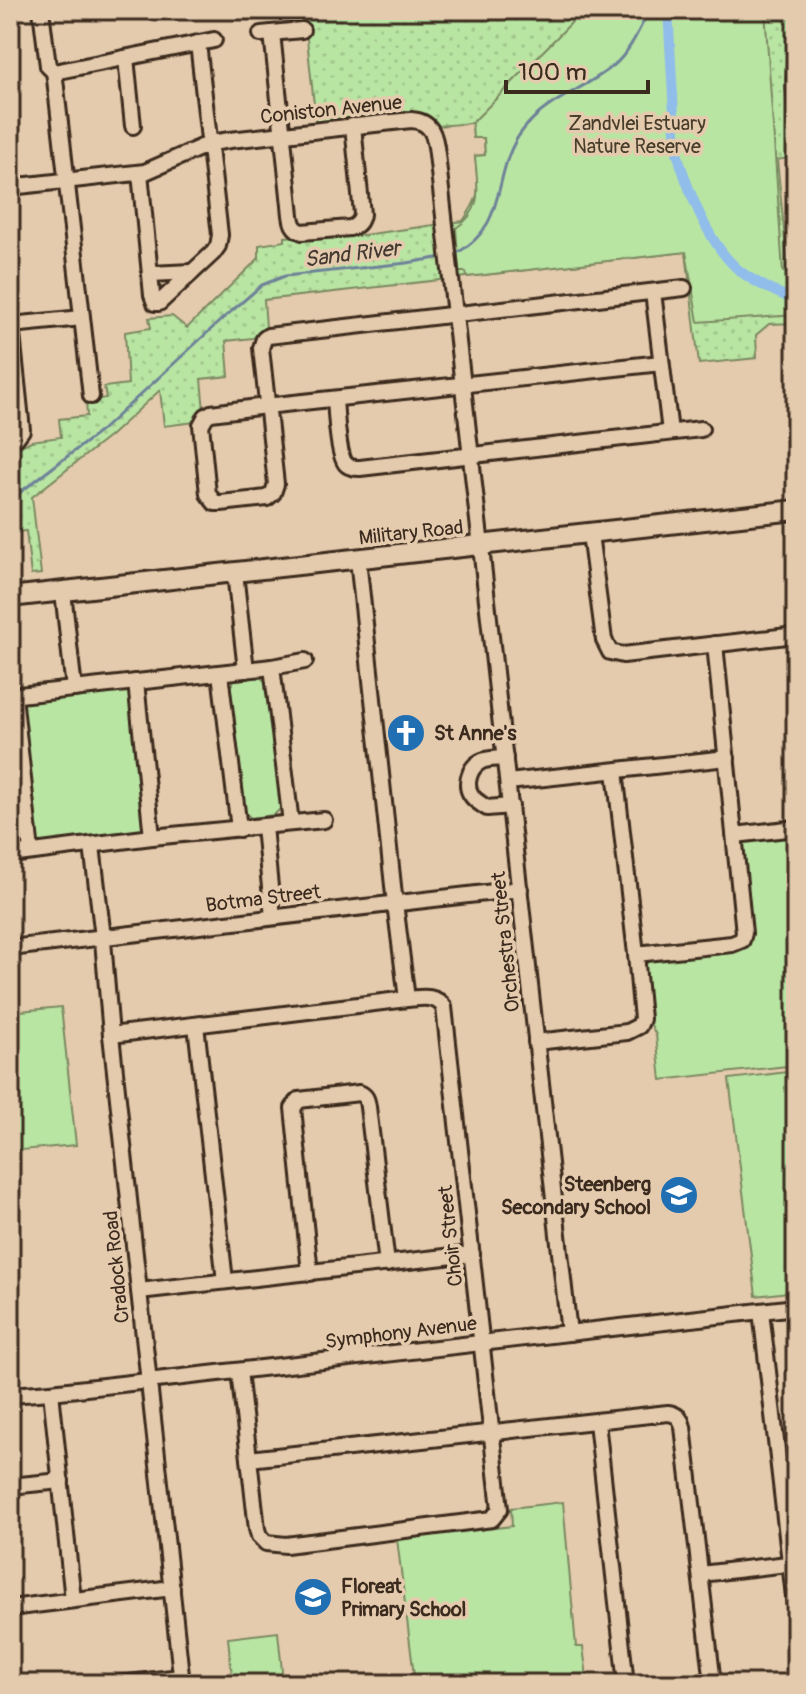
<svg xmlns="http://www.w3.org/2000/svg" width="806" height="1694" font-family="Pangolin,sans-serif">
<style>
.grass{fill:url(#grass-dots);stroke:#7a8860;stroke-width:2}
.green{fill:#b9e5a3;stroke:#7a8860;stroke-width:2}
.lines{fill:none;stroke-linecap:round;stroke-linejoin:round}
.stream{stroke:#6e8298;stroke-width:3}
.canal{stroke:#90bdea;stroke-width:10}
.minor-casing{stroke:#3b2a1e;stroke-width:20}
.major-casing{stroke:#3b2a1e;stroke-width:24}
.minor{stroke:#e5cbad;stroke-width:14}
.major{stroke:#e5cbad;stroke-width:18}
.labels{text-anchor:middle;stroke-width:7;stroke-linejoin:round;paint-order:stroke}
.street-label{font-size:20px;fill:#3b2a1e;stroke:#e5cbad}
.park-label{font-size:20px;fill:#483d2b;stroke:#e5cbad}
.poi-label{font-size:20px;font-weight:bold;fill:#3b2a1e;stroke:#e5cbad;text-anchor:start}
.water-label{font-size:22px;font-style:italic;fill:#443932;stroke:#e5cbad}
</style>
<defs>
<pattern id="grass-dots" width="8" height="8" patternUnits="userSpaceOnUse" patternTransform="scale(2)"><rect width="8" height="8" fill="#b9e5a3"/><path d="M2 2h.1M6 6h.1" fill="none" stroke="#a0c58c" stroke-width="1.8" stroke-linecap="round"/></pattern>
</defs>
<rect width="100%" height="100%" fill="#e5cbad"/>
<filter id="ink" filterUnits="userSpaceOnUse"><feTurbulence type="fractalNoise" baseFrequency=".0125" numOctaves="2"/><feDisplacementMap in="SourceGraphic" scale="16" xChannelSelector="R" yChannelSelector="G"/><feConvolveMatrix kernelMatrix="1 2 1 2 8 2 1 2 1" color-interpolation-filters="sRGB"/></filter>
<g filter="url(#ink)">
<path class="grass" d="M304,10H796V51L786,62L785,88L794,157L777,160L788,270H796V323L769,324L756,335L757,358L699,364L686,252L264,300L266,328L253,338L226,341L229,376L201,379L204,411L195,422L164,426L160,390L110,436L32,497L41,574L31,575L26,531L10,532V482L18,476L17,448L31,441L61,437L59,419L87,416L86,401L106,398L104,387L128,384L125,332L151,328L149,318L172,316L187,328L259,258V245L285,241V237L355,230L356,236L463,221C483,192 478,190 475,156L485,155L484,138H473L472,123L437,126L430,117L418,114L316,124Z"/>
<g class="green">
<path d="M581,10H765L783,272L796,271V315L698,322L686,252L467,277L466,272H459L456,228C485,209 477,186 475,156L485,155L484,138H473L472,123L571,23Z"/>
<polygon points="259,677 267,682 281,808 274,815 251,818 244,812 230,687 234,680"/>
<polygon points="125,689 130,692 146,832 37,845 21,703 26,700"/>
<path d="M796,832V1065L661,1080L656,1035L647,1017L641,970L651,958L738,948L741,850C747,831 779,834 796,832Z"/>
<polygon points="61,1007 76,1145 10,1151 10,1012"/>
<polygon points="796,1071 796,1291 756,1296 729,1079"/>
<polygon points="563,1502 576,1647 583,1647 588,1684 415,1684 397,1539 512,1526 511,1508"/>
<polygon points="278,1632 283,1681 233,1684 228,1638"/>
</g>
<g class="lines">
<g class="stream">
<path d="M455,254C511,225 490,171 523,130C546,100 585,89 613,66C630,52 639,30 649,10"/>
<polyline points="10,500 102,430 220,321 262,285 285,276 407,263 443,257"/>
</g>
<path class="canal" d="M668,10L676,149C687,188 708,245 740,271C756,284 777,292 796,301"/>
<g class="minor-casing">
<g id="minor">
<polyline points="41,10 48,66 54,72 55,79 91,396"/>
<path d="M272,33L291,215C292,224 294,229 302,232L350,228C357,226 361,222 362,214L353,126"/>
<polyline points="261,34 302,30"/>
<polyline points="126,58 133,126"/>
<polyline points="54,72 214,40"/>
<polyline points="795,78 796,79"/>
<polyline points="140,173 152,295 155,303 159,303 213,253 218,246 220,235 198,43"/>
<path d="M10,187L145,172L211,143L230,140L411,120C432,121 435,136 437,154L569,1333"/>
<polyline points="150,274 192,272"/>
<polyline points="653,292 670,432"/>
<polyline points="10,315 22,430 16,438 10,440"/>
<polyline points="11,325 82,318"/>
<polyline points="661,363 266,406 211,413 206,416 201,425 208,494 215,503 221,503 267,498 273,493 276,484 261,348 264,339 268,336 684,288"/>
<path d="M335,399C336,412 338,459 347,465C351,468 356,468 360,468L701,429"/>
<polyline points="590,534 604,640 610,652 623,655 796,635"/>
<polyline points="358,559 394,895 407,999"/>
<polyline points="235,573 246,670"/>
<polyline points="63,592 74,689"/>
<polyline points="272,667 291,823"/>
<polyline points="220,673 239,829"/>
<polyline points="136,682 152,837"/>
<polyline points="10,696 272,667 305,661"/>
<polyline points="14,696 31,852"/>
<path d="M505,758C498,759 486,758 480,762C469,768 464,786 472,796C475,801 483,805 487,808L511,806"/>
<polyline points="508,782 727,758"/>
<polyline points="264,827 273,917"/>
<polyline points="735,835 796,828"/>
<polyline points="92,846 102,929 111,1035 182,1684"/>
<polyline points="10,855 152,837 324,820"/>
<polyline points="10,948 520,889"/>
<polyline points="636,954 732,944 742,940 744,933 715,644"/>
<polyline points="196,1025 225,1281"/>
<path d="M111,1035L407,999C420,998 435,994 444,1007L500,1509L492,1519L286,1545L266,1543L259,1536L257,1529L239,1371"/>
<polyline points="536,1042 627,1032 639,1026 642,1019 636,954 615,771"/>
<path d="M310,1273L293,1108L299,1100L359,1093C366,1095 367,1100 368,1107L387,1264"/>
<polyline points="139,1291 472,1254"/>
<polyline points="761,1311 796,1614"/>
<polyline points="51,1392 73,1600"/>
<polyline points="10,1395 51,1392 796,1307"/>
<polyline points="597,1422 626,1684"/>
<path d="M249,1459L668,1413C677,1414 681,1418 683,1427L713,1684"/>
<polyline points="10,1486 61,1481"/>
<polyline points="701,1574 796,1563"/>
<polyline points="10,1608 172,1588"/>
<polyline points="120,1684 181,1677"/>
</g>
</g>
<g class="major-casing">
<polyline id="major" points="10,597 796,510"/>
</g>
<use href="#minor" class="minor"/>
<use href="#major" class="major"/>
</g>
</g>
<defs>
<g id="church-disc" transform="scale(2)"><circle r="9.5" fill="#1f6fb2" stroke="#e5cbad"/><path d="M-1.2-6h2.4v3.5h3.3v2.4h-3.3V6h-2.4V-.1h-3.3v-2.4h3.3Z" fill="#fff"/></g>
<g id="school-disc" transform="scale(2)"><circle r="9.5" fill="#1f6fb2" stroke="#e5cbad"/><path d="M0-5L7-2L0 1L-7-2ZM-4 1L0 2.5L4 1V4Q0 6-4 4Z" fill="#fff"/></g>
</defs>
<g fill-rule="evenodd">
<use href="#church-disc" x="406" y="733"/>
<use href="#school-disc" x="679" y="1195"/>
<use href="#school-disc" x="313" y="1597"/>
</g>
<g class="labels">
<g class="street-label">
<text transform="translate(331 109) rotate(-6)" y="7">Coniston Avenue</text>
<text transform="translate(411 532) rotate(-6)" y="7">Military Road</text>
<text transform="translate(263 898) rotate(-7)" y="7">Botma Street</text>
<text transform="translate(505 942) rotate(-96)" y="7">Orchestra Street</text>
<text transform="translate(450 1236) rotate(-96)" y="7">Choir Street</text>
<text transform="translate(116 1267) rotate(-96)" y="7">Cradock Road</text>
<text transform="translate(401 1332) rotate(-7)" y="7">Symphony Avenue</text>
</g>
<g class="park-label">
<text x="637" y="130">Zandvlei Estuary<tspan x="637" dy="23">Nature Reserve</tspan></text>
</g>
<g class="poi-label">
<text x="434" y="740">St Anne's</text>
<text x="651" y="1191" text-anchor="end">Steenberg<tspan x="651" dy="23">Secondary School</tspan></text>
<text x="341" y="1593">Floreat<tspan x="341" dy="23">Primary School</tspan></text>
</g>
<g class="water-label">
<text transform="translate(352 253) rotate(-7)" y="8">Sand River</text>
</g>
</g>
<rect width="806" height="1694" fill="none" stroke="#e5cbad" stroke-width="40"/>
<rect x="20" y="20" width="766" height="1654" fill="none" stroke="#3b2a1e" stroke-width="3" filter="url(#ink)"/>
<path d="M506 80v12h142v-12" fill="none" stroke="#3b2a1e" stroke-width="4"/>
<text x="518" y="80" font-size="24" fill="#3b2a1e" stroke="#e5cbad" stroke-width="6" paint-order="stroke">100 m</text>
</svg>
